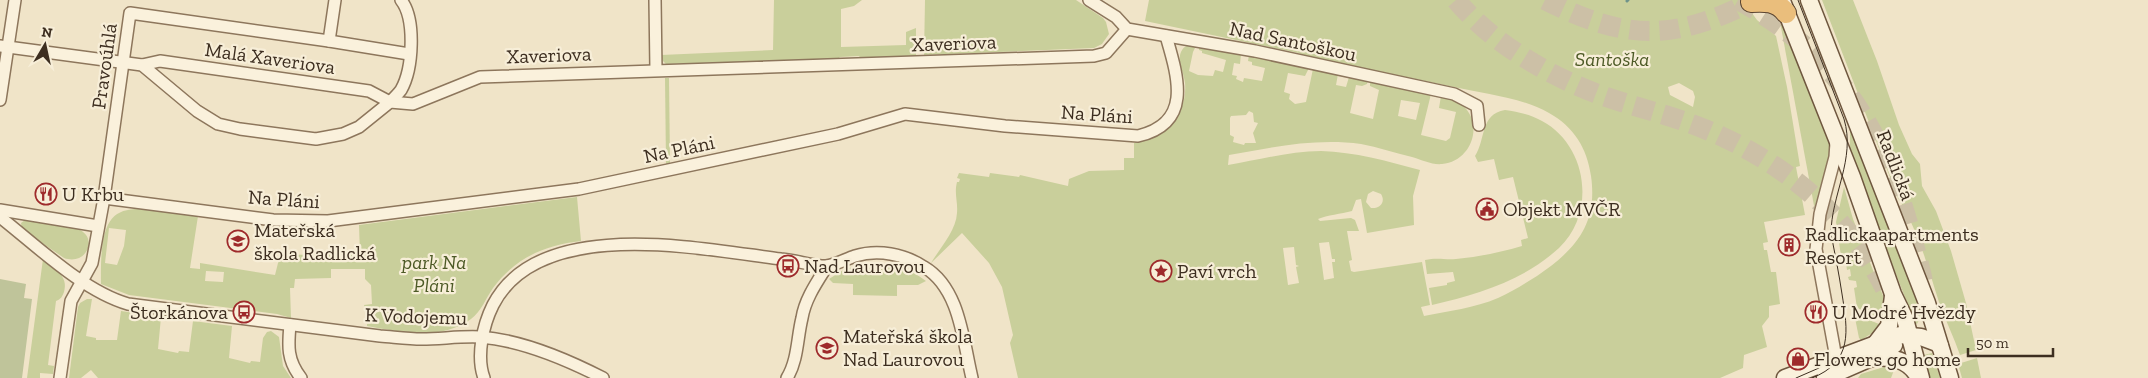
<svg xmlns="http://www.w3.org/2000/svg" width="2148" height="378" font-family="'Zilla Slab',serif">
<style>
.green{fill:#c9cf9b;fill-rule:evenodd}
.cemetery{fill:#bfc49a}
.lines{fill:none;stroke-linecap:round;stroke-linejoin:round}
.stream{stroke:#6f938a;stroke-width:3}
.trunk-tunnel{stroke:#ccc0a6;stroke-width:20;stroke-dasharray:20 10;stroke-linecap:butt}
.minor-casing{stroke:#8d765c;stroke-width:14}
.secondary-casing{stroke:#6f573f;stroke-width:19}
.trunk-casing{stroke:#5b4430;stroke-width:22}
.minor{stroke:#faf1dc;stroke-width:11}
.secondary{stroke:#faf1dc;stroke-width:16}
.trunk{stroke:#eabe7c;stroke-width:20}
.tram{stroke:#3d2e20;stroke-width:1}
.labels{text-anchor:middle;stroke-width:4.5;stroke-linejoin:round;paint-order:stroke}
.street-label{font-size:20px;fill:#3d2e20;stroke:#f7eed8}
.park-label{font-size:20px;font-style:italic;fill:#4d5a26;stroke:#f7eed8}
.poi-label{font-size:20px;fill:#3d2e20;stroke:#f7eed8;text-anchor:start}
</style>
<rect width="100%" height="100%" fill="#f0e4c8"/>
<g class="green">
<polygon points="774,0 862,0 854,6 841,9 841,47 906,45 906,32 916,28 916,55 913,58 861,59 859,56 840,57 838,59 666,64 663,61 661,55 773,50"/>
<polygon points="925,0 1076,0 1103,18 1106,22 1109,34 1102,44 1094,48 924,55"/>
<path d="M1149,0H1745L1749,9L1757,20L1776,36L1787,87L1800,166L1796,167L1805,215L1764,222L1768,242L1763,243L1764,250H1767L1771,272H1776L1780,304L1769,306V317L1762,326L1767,347L1744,355L1743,368L1720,378H1018L1010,343L1013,335L1002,287L989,263L962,233L931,263C940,248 956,231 957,213C958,201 954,194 957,182H959L960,179L957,178L959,173L989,177L990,173L1019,177L1020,175L1068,186L1069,179L1089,171L1124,170V158H1134V143C1163,138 1188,115 1185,83C1184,73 1177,61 1181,52C1184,45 1190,44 1197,44L1193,52L1189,71L1198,75L1213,76L1215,70L1223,72L1226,60L1202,53V51L1199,50V45L1241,54L1240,64L1234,63L1232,75L1237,76L1236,79L1243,82L1244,78L1262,81L1265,68L1252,65V62L1248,61L1249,55L1309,68L1305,76L1288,73L1284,92L1290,94L1289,99L1295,104L1306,102L1313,69L1338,74L1336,85L1346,87L1349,77L1368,80L1367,84L1362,86L1356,85L1350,113L1373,119L1379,90L1370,86V81L1431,94L1421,135L1446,141L1450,138L1456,112L1439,108L1441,96C1449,98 1456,100 1462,105C1485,124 1471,162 1442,164C1432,165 1422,160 1412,157C1395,153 1378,147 1361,144C1316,138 1273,147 1229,155L1228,165C1259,160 1290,151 1321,151C1355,152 1387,161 1420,170L1413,196L1414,225L1367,233L1361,199L1356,200L1352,211C1341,214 1327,215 1318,219L1320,221L1351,218L1355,220L1359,231H1347L1352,260L1349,261L1351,271L1354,272L1422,262L1430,305L1421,307L1424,316C1448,311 1475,308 1498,298C1512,292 1524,284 1537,276C1575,250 1598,225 1591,176C1587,148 1574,127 1549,113C1521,97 1484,94 1454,87C1404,77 1355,66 1305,57L1299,53L1145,21ZM1679,83L1693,91L1695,97L1693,107L1670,95L1668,87ZM1401,100L1420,103L1416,120L1398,116ZM1249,111L1253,113L1254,122L1258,123L1253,133L1256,143H1245L1244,145L1233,142L1234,137L1230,135V118L1231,116L1246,115ZM1373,191L1381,194C1386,202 1380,209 1371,208L1366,202L1368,194ZM1329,242L1332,259H1335V262H1332L1334,278L1324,280L1319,243ZM1294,247L1296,265L1299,266L1296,267L1299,283L1288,285L1283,248Z"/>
<path d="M1822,0H1853L1877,61L1899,125L1912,154L1920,164L1922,186L1936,211L1951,251L1966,303L1976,350L1960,355C1954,337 1945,320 1939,302C1927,265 1919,232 1898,198Z"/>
<polygon points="1778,11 1832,148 1815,211"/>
<polygon points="665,78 669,78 670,164 666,165"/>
<path d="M1505,110C1518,112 1530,114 1542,121C1587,145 1597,212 1559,248C1523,281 1478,294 1432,305L1429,288L1447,285V283L1455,281L1453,272L1427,274L1425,260C1438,257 1444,260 1456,259C1479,257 1501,252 1522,246L1521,240L1528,238L1513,177L1499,180L1494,159L1478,162L1475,156C1486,139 1480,114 1505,110Z"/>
<polygon points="1853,131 1921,307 1921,316 1917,324 1915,323 1850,156 1850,132"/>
<polygon points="1844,187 1853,219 1885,301 1886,321 1857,308 1854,288 1857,287 1856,281 1849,280 1848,277 1851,276 1850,269 1847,270 1845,256 1841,256 1836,222"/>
<path d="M577,197L581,241C545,245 515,258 493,288C486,298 481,312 471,319C441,341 401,332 367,326V324L371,323L370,312L366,313L364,305L372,304L371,285L365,279V269H331V278L295,279L294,288H290L291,318L277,314L129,295L101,284C99,193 123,206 198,216L190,268L200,269V263L275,275L280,255L360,254L359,225ZM109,228L126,230L124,246L117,265L105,263ZM206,271L224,272L223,282L205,281Z"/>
<path d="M25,220C38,222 69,224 80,230C98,239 86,266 64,258L22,229L21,223Z"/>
<path d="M43,259C54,268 69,276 64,292C62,297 61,299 56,301L48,365L54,366L53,374L40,373V378H27Z"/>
<path d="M872,263C896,264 907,267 926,281L918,285H897V296L853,295V284L833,283L829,279L845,269Z"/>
<polygon points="87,299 92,299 86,336 96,338 96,340 117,340 121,311 161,317 158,349 178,353 179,351 189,352 193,321 232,326 229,358 250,363 251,361 260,362 263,338 267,332 271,331 279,337 283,366 291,378 98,378 91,370 81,378 69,378 78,307 80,303"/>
<polygon points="1857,315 1879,324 1874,332 1861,340 1859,338 1855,318"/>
<polygon points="1932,353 1940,378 1929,378 1924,355"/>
<polygon points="1977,358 1981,378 1962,378 1958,364"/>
<polygon points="1884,367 1892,368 1894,370 1891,378 1858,378 1861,374"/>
</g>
<polygon class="cemetery" points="0,279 26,284 24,298 32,299 22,378 0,378"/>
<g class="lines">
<polyline class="stream" points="1627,1 1628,0"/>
<g class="trunk-tunnel">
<path d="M1456,0C1493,44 1549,76 1603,96C1638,108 1674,116 1707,130C1786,163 1853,219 1889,297"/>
<path d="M1545,0C1624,40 1671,42 1751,2"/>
<path d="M1738,0C1857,65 1894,156 1923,281"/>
</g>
<g class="minor-casing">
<g id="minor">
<polyline points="655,0 656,70"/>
<polyline points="1089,0 1116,17 1127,29 1255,51 1454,94 1477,106 1479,125"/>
<polyline points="329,41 335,0"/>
<polyline points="0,46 142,65 197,111 218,124 240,129 316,139 343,134 359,127 390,102 413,104 480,77 1094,56 1106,53 1127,29"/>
<path d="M142,65L160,61L369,91L390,102C394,98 398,94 401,90C413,69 416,19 401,0"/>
<polyline points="0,100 15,0"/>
<polyline points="1836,142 1835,157 1820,214 1816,249 1836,358"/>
<path d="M104,198L273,220L328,221L579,189L838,134L905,114L1005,126L1138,136C1193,123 1178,77 1166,36"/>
<polyline points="0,210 98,226"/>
<path d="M0,217C37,246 83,291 128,304L380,336C394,337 408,339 422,339C441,339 460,336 480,337C521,340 566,359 603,378"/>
<path d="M290,325C288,346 287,360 301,378"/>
<polyline points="60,378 71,301 92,263 104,198 130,13 329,41 409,54"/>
<path d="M484,378C476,356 483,325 493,305C539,215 701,249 781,259C796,260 812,266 826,266C835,265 846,259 855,256C878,249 904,254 924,267C960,288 963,341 972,378"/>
<path d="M787,378C798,360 797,338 802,318C805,299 817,282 827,266"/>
</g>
</g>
<g class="secondary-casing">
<g id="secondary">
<polyline points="1809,0 1927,303 1950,378"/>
<polyline points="1782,1 1852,177 1893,294 1905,319 1921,378"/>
<polyline points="1876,343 1889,326 1893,296"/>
<path d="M1871,358C1891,356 1909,359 1919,378"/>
<polyline points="1785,378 1900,335 1921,337 1937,343 1940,346"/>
<polyline points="1825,378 1871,358 1894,345"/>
</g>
</g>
<g class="trunk-casing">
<path id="trunk" d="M1751,2C1765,1 1777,1 1786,13"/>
</g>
<use href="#minor" class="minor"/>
<use href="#secondary" class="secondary"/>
<use href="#trunk" class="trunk"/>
<g class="tram">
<path d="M1798,0L1844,119C1856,159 1831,195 1831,234C1835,254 1839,274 1842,294C1848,331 1853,362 1812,378"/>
<polyline points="1796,378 1819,368"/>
</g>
</g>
<defs>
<g id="restaurant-ring" transform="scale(1.125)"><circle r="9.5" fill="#f7eed8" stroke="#9e2a2b" stroke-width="1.5"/><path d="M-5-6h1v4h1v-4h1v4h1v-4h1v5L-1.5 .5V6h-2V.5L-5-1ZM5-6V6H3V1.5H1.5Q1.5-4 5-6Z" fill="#9e2a2b"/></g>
<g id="civic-ring" transform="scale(1.125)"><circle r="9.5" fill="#f7eed8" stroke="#9e2a2b" stroke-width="1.5"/><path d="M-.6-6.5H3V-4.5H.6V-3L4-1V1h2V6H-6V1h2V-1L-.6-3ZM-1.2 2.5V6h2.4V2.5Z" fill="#9e2a2b"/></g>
<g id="school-ring" transform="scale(1.125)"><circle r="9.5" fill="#f7eed8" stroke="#9e2a2b" stroke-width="1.5"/><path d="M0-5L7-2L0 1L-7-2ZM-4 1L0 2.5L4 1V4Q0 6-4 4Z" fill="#9e2a2b"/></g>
<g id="building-ring" transform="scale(1.125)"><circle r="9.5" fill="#f7eed8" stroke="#9e2a2b" stroke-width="1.5"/><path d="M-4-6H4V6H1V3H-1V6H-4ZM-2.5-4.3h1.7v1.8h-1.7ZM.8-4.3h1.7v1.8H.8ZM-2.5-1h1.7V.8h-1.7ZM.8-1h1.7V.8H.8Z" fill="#9e2a2b"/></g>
<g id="bus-ring" transform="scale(1.125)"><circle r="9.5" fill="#f7eed8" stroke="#9e2a2b" stroke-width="1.5"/><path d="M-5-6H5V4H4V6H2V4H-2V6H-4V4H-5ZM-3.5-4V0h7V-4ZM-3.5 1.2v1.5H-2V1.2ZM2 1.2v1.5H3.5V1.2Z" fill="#9e2a2b"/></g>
<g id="sight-ring" transform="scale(1.125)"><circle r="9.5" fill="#f7eed8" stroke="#9e2a2b" stroke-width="1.5"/><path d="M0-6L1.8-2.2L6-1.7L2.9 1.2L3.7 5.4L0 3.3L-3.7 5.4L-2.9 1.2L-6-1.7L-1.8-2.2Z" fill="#9e2a2b"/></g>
<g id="shop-ring" transform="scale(1.125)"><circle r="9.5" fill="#f7eed8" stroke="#9e2a2b" stroke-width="1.5"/><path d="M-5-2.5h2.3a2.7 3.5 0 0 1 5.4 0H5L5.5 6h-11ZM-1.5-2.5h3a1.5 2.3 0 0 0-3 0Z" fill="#9e2a2b"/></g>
</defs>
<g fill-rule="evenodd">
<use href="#restaurant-ring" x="46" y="194"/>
<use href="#civic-ring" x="1487" y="209"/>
<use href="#school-ring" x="238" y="241"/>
<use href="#building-ring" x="1789" y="245"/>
<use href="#bus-ring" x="788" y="266"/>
<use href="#sight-ring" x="1161" y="271"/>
<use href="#bus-ring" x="244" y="312"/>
<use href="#restaurant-ring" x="1816" y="312"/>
<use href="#school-ring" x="827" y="348"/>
<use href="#shop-ring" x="1798" y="359"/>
</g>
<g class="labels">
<g class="street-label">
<text transform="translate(1293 41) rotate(12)" y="7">Nad Santoškou</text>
<text transform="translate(954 43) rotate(-2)" y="7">Xaveriova</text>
<text transform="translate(549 55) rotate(-2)" y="7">Xaveriova</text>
<text transform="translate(270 58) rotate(8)" y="7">Malá Xaveriova</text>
<text transform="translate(104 66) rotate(-82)" y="7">Pravoúhlá</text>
<text transform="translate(1097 114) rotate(4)" y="7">Na Pláni</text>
<text transform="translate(679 149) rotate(-12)" y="7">Na Pláni</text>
<text transform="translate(1896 165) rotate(69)" y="7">Radlická</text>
<text transform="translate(284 199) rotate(4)" y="7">Na Pláni</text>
<text transform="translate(416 316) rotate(2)" y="7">K Vodojemu</text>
</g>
<g class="park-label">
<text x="1612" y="66">Santoška</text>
<text x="434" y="269">park Na<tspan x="434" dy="23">Pláni</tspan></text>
</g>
<g class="poi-label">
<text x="62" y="201">U Krbu</text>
<text x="1503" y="216">Objekt MVČR</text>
<text x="254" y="237">Mateřská<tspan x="254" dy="23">škola Radlická</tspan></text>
<text x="1805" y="241">Radlickaapartments<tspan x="1805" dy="23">Resort</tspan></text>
<text x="804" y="273">Nad Laurovou</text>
<text x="1177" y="278">Paví vrch</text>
<text x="228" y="319" text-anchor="end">Štorkánova</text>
<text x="1832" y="319">U Modré Hvězdy</text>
<text x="843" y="343">Mateřská škola<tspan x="843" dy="23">Nad Laurovou</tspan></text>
<text x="1814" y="366">Flowers go home</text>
</g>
</g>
<g transform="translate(45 45) rotate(9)" stroke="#f7eed8" stroke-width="4" paint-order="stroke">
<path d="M0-4L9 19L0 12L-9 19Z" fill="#3d2e20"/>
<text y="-8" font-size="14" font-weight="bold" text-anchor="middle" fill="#3d2e20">N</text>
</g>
<path d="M1968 348v8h85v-8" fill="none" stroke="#3d2e20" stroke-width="2.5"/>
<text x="1976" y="348" font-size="15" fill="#3d2e20" stroke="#f7eed8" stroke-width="4" paint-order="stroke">50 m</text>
</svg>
